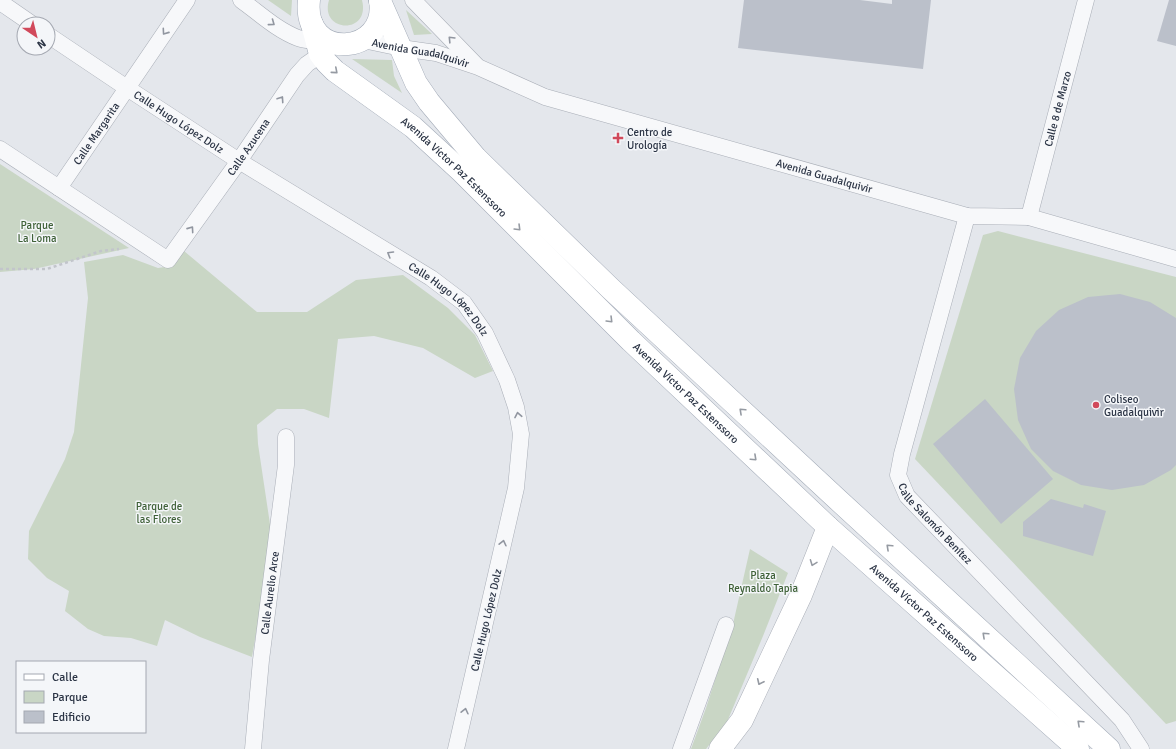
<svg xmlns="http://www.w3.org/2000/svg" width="1176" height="749" font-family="Signika,sans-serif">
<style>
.green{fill:#c9d6c5}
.building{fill:#bbc0ca}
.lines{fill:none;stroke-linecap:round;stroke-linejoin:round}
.street-casing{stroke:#a9aeb7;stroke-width:17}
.secondary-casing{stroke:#a9aeb7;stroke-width:23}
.primary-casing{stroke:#a3abb8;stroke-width:23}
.path{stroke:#c2c5cb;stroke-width:2.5;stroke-dasharray:3 3;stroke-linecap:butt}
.street{stroke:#f7f8fa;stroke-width:16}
.secondary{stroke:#fff;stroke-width:22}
.primary{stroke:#fff;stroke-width:22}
.oneway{stroke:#9196a0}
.oneway2{stroke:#959aa2}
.poi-dot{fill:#d1495b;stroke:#f4f6f9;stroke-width:1.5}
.labels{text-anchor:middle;stroke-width:3;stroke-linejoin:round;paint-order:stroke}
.street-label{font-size:11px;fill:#2b3445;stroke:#f4f6f9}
.poi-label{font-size:11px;fill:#2b3445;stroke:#f4f6f9;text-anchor:start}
.park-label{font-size:11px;fill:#3f6138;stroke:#f4f6f9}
</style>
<rect width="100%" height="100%" fill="#e4e7ec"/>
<g class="green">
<polygon points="268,0 292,0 291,16"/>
<path d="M329,0H362C371,35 319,33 329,0Z"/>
<polygon points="406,10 432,34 414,35"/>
<polygon points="352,59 392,60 394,76 402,93"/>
<polygon points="0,164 129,248 34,269 0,272"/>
<polygon points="998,231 1176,277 1176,721 1166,724 915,459 983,235"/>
<polygon points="184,251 257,312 307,312 356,280 403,275 448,308 475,335 493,371 475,378 423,348 374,336 338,339 329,418 304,409 277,409 257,425 258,444 271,531 264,587 252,657 200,637 165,620 157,646 131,638 104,636 88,629 65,611 69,591 47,578 28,559 29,531 65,459 74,432 88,298 84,262 123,255 158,268 171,266"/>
<polygon points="750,549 788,573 763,636 727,722 706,749 691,749 706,708 733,624"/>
</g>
<g class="building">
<polygon points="744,0 860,0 892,4 892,0 931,0 923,69 738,48"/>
<polygon points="1169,0 1176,0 1176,46 1157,41"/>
<polygon points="1120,294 1150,302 1176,318 1176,465 1171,470 1144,485 1112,490 1081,485 1053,471 1031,449 1018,420 1014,389 1020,358 1036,331 1059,310 1088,297"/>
<polygon points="985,399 1053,479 1001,524 933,444"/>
<polygon points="1051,499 1083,508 1084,504 1106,511 1093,556 1023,536 1023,522"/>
</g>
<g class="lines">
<g class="street-casing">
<g id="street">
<path d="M241,0C259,13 277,30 298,38C306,41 317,41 325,42"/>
<polyline points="413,0 476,65"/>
<polyline points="0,2 32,24"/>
<path id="s1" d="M48,35L127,88L239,161L431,278L464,303L485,333L507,380L516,407L521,434L516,488L456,749"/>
<path id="s2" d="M363,40L401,48L436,53L478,67L545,97L967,216L1029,217L1176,259"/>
<path id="s3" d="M0,149L168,260L239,161L297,75L307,64L330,48"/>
<path id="s4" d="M59,188L187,0"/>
<path id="s5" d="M967,216L902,454L898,475L907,496L1122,720L1141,749"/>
<path id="s6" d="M1029,217L1086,0"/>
<path id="s7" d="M253,749L261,660L286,465V437"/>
<polyline points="681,749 726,625"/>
</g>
</g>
<g class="secondary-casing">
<polyline id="secondary" points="720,749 742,720 801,595 828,527"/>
</g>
<g class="primary-casing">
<g id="primary">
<path d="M309,0C302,62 389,56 380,0"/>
<polyline points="380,1 416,83 429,102 476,158 611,289 837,499 1109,749"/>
<path id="s8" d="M312,24L320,54L326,62L335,71L413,127L462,172L631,341L828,527L1078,749"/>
</g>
</g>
<polyline class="path" points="0,269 47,269 101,251 119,249"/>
<use href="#street" class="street"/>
<use href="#secondary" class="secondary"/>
<use href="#primary" class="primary"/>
</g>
<defs><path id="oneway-chevron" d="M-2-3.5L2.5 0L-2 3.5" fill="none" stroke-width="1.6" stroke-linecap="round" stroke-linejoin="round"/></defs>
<g class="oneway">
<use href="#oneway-chevron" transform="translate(272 23) rotate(36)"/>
<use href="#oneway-chevron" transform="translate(165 32) rotate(125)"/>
<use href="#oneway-chevron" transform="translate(451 39) rotate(-134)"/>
<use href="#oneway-chevron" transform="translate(281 99) rotate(-56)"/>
<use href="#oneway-chevron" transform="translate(191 229) rotate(-55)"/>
<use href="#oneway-chevron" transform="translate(390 254) rotate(-149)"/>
<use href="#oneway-chevron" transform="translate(518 415) rotate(-101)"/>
<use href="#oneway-chevron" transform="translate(503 543) rotate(-77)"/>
<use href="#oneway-chevron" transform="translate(465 711) rotate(-77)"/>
</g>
<g class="oneway2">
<use href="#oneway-chevron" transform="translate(335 71) rotate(41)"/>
<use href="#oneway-chevron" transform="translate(518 228) rotate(45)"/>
<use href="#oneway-chevron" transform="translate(610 320) rotate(45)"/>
<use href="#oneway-chevron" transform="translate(742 411) rotate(-137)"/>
<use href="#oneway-chevron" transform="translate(754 458) rotate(43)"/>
<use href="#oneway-chevron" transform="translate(889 547) rotate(-137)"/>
<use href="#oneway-chevron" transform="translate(813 563) rotate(111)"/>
<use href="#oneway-chevron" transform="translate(985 635) rotate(-137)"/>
<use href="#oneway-chevron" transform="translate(760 682) rotate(115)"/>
<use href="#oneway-chevron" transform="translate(1080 723) rotate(-137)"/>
</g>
<g class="poi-dot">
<path d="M616 132h4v4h4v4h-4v4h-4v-4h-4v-4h4z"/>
<circle cx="1096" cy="405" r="4"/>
</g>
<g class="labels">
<g class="street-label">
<text dy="4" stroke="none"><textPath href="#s2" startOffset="59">Avenida Guadalquivir</textPath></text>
<text dy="4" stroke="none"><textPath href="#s6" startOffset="112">Calle 8 de Marzo</textPath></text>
<text dy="4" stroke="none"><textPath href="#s1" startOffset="157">Calle Hugo López Dolz</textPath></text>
<text dy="4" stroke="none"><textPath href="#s4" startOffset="66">Calle Margarita</textPath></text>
<text dy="4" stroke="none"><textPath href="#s3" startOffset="340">Calle Azucena</textPath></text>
<text dy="4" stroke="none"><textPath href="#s8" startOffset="207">Avenida Víctor Paz Estenssoro</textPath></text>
<text dy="4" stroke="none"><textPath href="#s2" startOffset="482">Avenida Guadalquivir</textPath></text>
<text dy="4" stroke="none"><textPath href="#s1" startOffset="481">Calle Hugo López Dolz</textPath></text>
<text dy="4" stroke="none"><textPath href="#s8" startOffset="531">Avenida Víctor Paz Estenssoro</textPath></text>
<text dy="4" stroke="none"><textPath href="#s5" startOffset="330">Calle Salomón Benítez</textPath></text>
<text dy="4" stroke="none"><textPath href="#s7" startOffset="157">Calle Aurelio Arce</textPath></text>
<text dy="4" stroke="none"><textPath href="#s8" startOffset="855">Avenida Víctor Paz Estenssoro</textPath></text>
<text transform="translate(486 620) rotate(-77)" y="4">Calle Hugo López Dolz</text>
</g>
<g class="poi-label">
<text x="627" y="136">Centro de<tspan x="627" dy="13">Urología</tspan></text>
<text x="1104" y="403">Coliseo<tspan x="1104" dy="13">Guadalquivir</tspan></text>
</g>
<g class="park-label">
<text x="37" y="229">Parque<tspan x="37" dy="13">La Loma</tspan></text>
<text x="159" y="510">Parque de<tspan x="159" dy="13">las Flores</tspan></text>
<text x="763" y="579">Plaza<tspan x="763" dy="13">Reynaldo Tapia</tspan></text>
</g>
</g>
<rect x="16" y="661" width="130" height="72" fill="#f4f6f9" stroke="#a4a8b1"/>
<rect x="24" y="674" width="20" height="6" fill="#ffffff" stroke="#a4a8b1"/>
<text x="52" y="681" font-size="12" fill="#2b3445">Calle</text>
<rect x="24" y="691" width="20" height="12" fill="#c9d6c5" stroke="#a4a8b1"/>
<text x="52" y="701" font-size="12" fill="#2b3445">Parque</text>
<rect x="24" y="711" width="20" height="12" fill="#bbc0ca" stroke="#a4a8b1"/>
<text x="52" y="721" font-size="12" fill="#2b3445">Edificio</text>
<g transform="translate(36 36) rotate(145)"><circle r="19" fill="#f4f6f9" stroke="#a4a8b1"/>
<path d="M0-3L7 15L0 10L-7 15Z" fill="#d1495b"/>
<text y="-6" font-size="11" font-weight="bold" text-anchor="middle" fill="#2b3445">N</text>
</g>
</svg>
